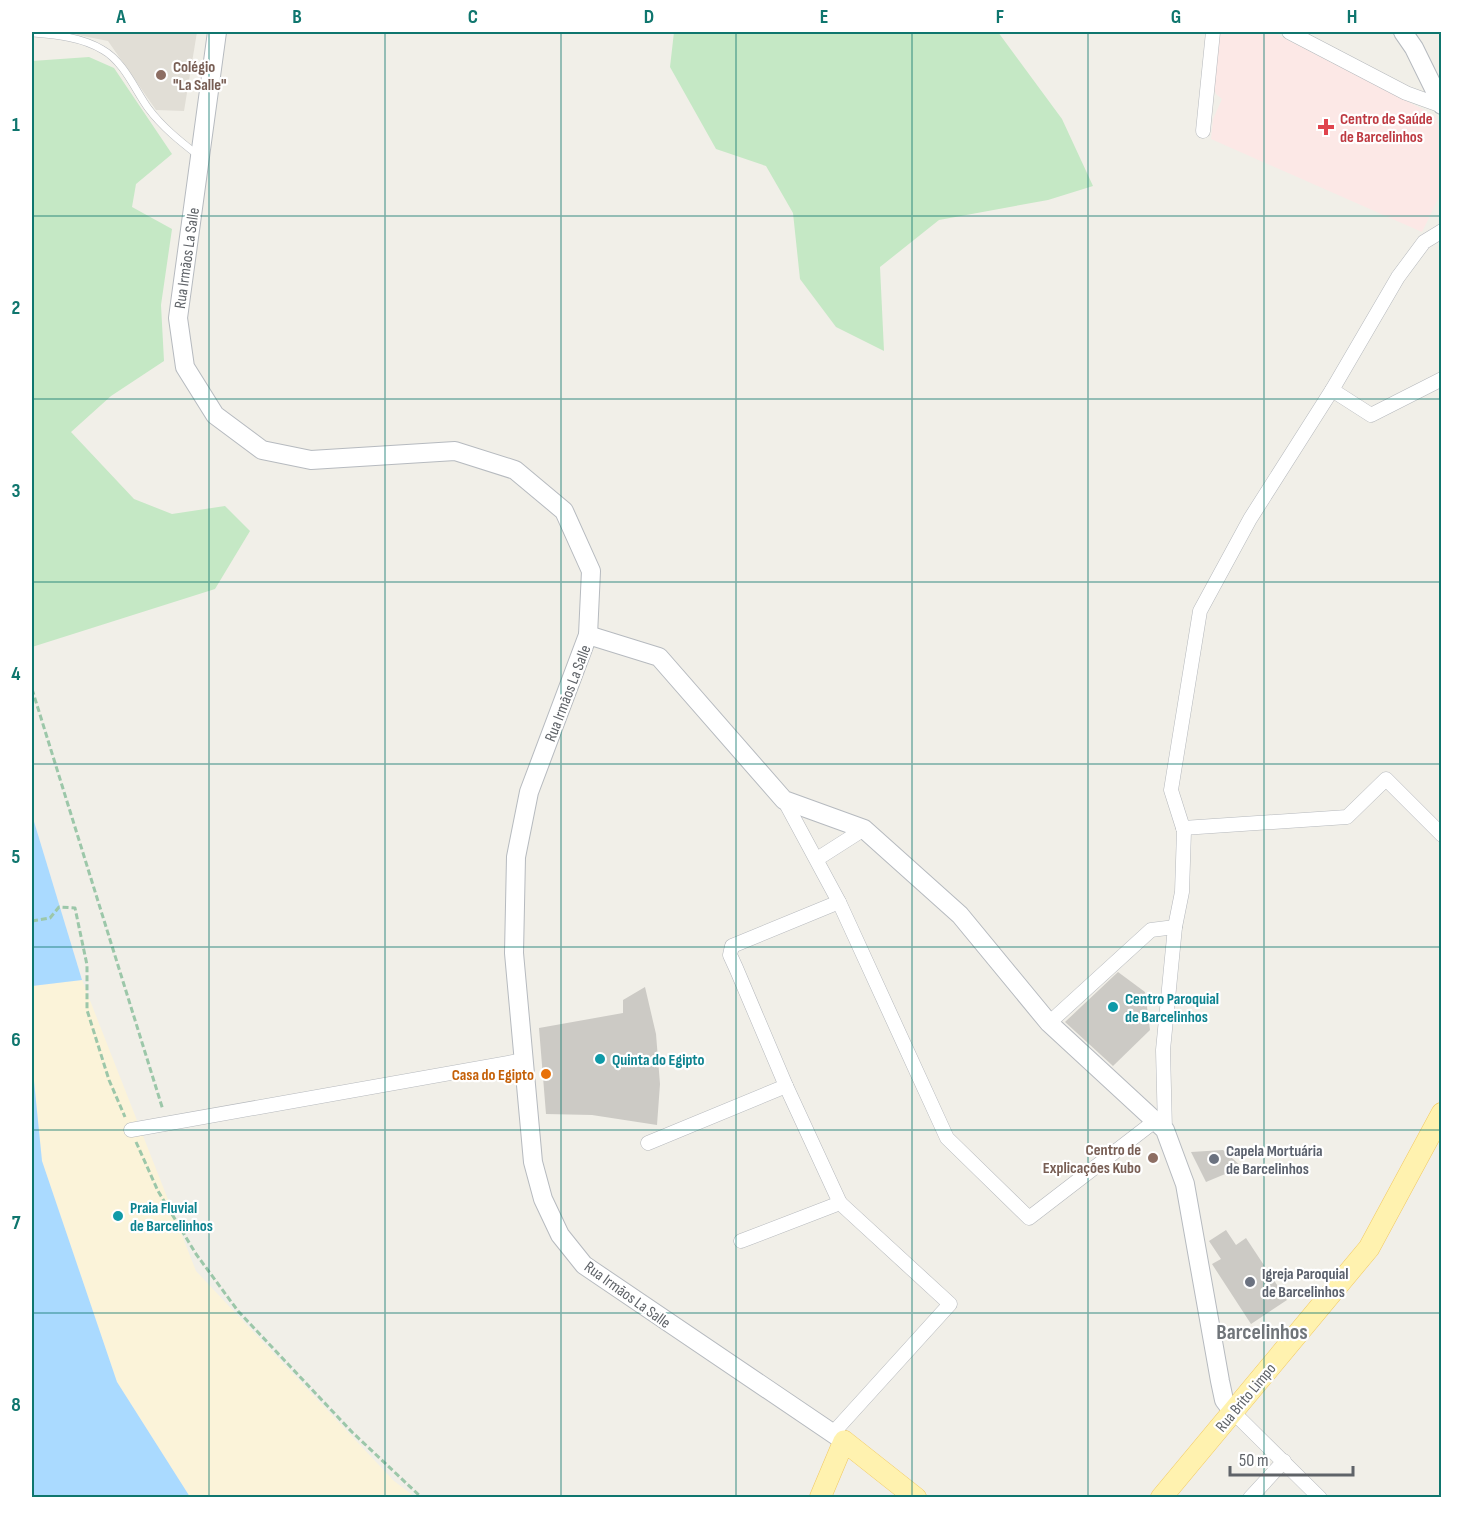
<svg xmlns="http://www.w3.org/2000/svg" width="1473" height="1529" font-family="'Sofia Sans Condensed',sans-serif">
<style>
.education{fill:#e1ded6}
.medical{fill:#fce8e6}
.green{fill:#c5e8c5}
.sand{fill:#fbf3d9}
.water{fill:#aadaff}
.building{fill:#cccac5}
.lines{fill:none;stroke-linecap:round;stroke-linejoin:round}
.lane-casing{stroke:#b5b8bc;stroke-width:8}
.street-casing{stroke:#b5b8bc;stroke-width:15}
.secondary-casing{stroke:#b6babf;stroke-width:20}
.primary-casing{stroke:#f2c960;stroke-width:22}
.path{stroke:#9cc7a9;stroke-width:3;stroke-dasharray:6 3;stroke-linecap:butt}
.lane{stroke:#fff;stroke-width:7}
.street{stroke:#fff;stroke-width:14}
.secondary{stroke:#fff;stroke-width:18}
.primary{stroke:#fff2af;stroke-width:21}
.grid{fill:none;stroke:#0f766e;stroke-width:1.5;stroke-opacity:0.55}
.education-dot{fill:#8d6e63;stroke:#fff;stroke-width:2}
.health-dot{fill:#e0444e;stroke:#fff;stroke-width:2}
.culture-dot{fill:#0f9aa8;stroke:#fff;stroke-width:2}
.food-dot{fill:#e8710a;stroke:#fff;stroke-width:2}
.worship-dot{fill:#6b7280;stroke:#fff;stroke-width:2}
.labels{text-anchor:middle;stroke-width:4.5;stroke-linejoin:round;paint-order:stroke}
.education-label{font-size:16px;font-weight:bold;fill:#785e54;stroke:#fff;text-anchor:start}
.health-label{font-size:16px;font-weight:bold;fill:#be3a42;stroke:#fff;text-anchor:start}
.street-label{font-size:16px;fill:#5f6368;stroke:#fff}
.culture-label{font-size:16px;font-weight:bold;fill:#0d838f;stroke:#fff;text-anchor:start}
.food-label{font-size:16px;font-weight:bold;fill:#c56008;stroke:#fff;text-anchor:end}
.worship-label{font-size:16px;font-weight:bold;fill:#5b616d;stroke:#fff;text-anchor:start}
.district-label{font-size:22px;font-weight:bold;fill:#70757a;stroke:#fff}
.neatline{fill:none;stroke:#0f766e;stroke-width:2}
.grid-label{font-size:20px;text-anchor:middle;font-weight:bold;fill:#0f766e}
</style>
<rect width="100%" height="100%" fill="#f1efe8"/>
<polygon class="education" points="63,32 197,32 184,111 156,110 108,41"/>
<polygon class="medical" points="1222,32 1272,32 1436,116 1441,136 1441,193 1422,232 1211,139 1213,119 1222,99 1216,94 1213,86 1218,37"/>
<g class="green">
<polygon points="674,32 998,32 1062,119 1093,186 1048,200 939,220 880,267 884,351 836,327 800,279 793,213 766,166 716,149 670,67"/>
<polygon points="89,57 114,68 172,154 136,184 132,207 172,229 161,305 164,361 111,396 71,432 134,499 172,514 225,506 250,531 215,589 32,647 32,61"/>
</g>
<polygon class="sand" points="82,980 196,1271 394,1481 415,1497 190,1497 117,1382 42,1161 32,1061 32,986"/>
<g class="water">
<polygon points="32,815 82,980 32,986"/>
<polygon points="32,1061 42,1161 117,1382 190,1497 32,1497"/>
</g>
<g class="building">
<polygon points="1118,972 1145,992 1150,1030 1113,1066 1065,1022"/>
<polygon points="645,987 656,1034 660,1084 657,1125 592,1115 546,1114 539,1028 623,1013 623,1000"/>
<polygon points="1223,1150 1242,1167 1206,1182 1191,1152"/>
<polygon points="1226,1230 1236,1245 1246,1238 1287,1300 1251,1324 1212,1264 1221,1259 1209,1241"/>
</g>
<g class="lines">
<g class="lane-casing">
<path id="lane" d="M32,33C56,35 82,37 103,50C124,62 135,90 148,108C162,127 181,142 199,156"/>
</g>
<g class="street-casing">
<g id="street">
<polyline points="1289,32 1406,93 1442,106"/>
<polyline points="1203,131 1213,32"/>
<polyline points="1332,390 1371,415 1442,379"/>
<polyline points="784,800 839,902"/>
<polyline points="1183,828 1347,817 1386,779 1442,835"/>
<polyline points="817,859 864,829"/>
<polyline points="1049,1023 1151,930 1175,927"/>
<polyline points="131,1130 524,1060"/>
<polyline points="1165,1130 1163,1050 1175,927 1182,892 1184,831 1171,790 1200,611 1250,519 1332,390 1398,277 1424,242 1442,231"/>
<polyline points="648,1143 786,1086"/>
<polyline points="741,1241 840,1203 786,1086 736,968 730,955 732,946 839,902 947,1138 1029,1218 1155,1121"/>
<polyline points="1233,1412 1320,1498"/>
<polyline points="833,1433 950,1304 840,1203"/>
<polyline points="1250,1498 1284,1461"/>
</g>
</g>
<g class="secondary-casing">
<g id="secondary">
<polyline points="217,32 178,318 185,367 215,415 262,450 311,460 455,451 515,470 564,511 591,571 588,635 529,792 516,857 514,953 533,1162 543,1199 560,1235 584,1265 844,1441"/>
<polyline points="1403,32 1414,48 1442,105"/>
<polyline points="588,635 659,657 784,800 864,829 960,915 1049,1023 1165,1130 1185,1184 1220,1381 1224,1400 1233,1412"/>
</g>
</g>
<g class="primary-casing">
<g id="primary">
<polyline points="820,1498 844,1441 916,1498"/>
<polyline points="1161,1498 1369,1248 1442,1113"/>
</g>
</g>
<g class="path">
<polyline points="32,689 163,1110"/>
<polyline points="32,921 50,918 59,907 75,908 87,965 87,1010 109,1080 125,1117"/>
<polyline points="136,1142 158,1191 196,1254 238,1311 352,1432 422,1498"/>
</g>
<use href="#lane" class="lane"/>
<use href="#street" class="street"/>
<use href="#secondary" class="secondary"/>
<use href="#primary" class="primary"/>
</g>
<path class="grid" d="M209,32V1498M385,32V1498M561,32V1498M736,32V1498M912,32V1498M1088,32V1498M1264,32V1498M32,216H1442M32,399H1442M32,582H1442M32,764H1442M32,947H1442M32,1130H1442M32,1313H1442"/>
<g class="education-dot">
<circle cx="161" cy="75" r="6"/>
<circle cx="1153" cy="1158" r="6"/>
</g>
<path class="health-dot" d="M1323 118h6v6h6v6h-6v6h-6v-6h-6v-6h6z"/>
<g class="culture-dot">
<circle cx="1113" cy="1007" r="6"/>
<circle cx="600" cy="1059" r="6"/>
<circle cx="118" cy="1216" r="6"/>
</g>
<circle class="food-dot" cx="546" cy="1074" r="6"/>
<g class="worship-dot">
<circle cx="1214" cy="1159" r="6"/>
<circle cx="1250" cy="1282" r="6"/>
</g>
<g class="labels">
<g class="education-label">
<text x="173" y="72">Colégio<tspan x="173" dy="18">"La Salle"</tspan></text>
<text x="1141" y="1155" text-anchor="end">Centro de<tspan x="1141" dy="18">Explicações Kubo</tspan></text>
</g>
<g class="health-label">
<text x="1340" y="124">Centro de Saúde<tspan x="1340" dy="18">de Barcelinhos</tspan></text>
</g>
<g class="street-label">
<text transform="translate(186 258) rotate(-82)" y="6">Rua Irmãos La Salle</text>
<text transform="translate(567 693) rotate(-69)" y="6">Rua Irmãos La Salle</text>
<text transform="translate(628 1294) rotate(36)" y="6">Rua Irmãos La Salle</text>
<text transform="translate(1245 1397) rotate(-50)" y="6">Rua Brito Limpo</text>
</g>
<g class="culture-label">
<text x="1125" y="1004">Centro Paroquial<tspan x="1125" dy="18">de Barcelinhos</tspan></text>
<text x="612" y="1065">Quinta do Egipto</text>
<text x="130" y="1213">Praia Fluvial<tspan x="130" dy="18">de Barcelinhos</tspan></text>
</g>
<g class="food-label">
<text x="534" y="1080">Casa do Egipto</text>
</g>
<g class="worship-label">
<text x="1226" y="1156">Capela Mortuária<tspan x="1226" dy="18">de Barcelinhos</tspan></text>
<text x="1262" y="1279">Igreja Paroquial<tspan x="1262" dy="18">de Barcelinhos</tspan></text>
</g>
<g class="district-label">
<text x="1262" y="1339">Barcelinhos</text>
</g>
</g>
<rect width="1473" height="1529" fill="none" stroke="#ffffff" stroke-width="66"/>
<path d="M1230 1466v9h123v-9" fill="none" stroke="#5f6368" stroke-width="3"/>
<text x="1239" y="1466" font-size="18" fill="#5f6368" stroke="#ffffff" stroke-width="4.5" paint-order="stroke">50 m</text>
<rect x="33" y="33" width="1407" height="1463" class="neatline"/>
<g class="grid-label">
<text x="121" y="23">A</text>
<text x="297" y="23">B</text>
<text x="473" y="23">C</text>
<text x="649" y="23">D</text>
<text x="824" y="23">E</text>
<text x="1000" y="23">F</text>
<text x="1176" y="23">G</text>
<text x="1352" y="23">H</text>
<text x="16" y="131">1</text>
<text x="16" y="314">2</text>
<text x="16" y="497">3</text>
<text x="16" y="680">4</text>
<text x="16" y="863">5</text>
<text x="16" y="1046">6</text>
<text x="16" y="1229">7</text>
<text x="16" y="1411">8</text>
</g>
</svg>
